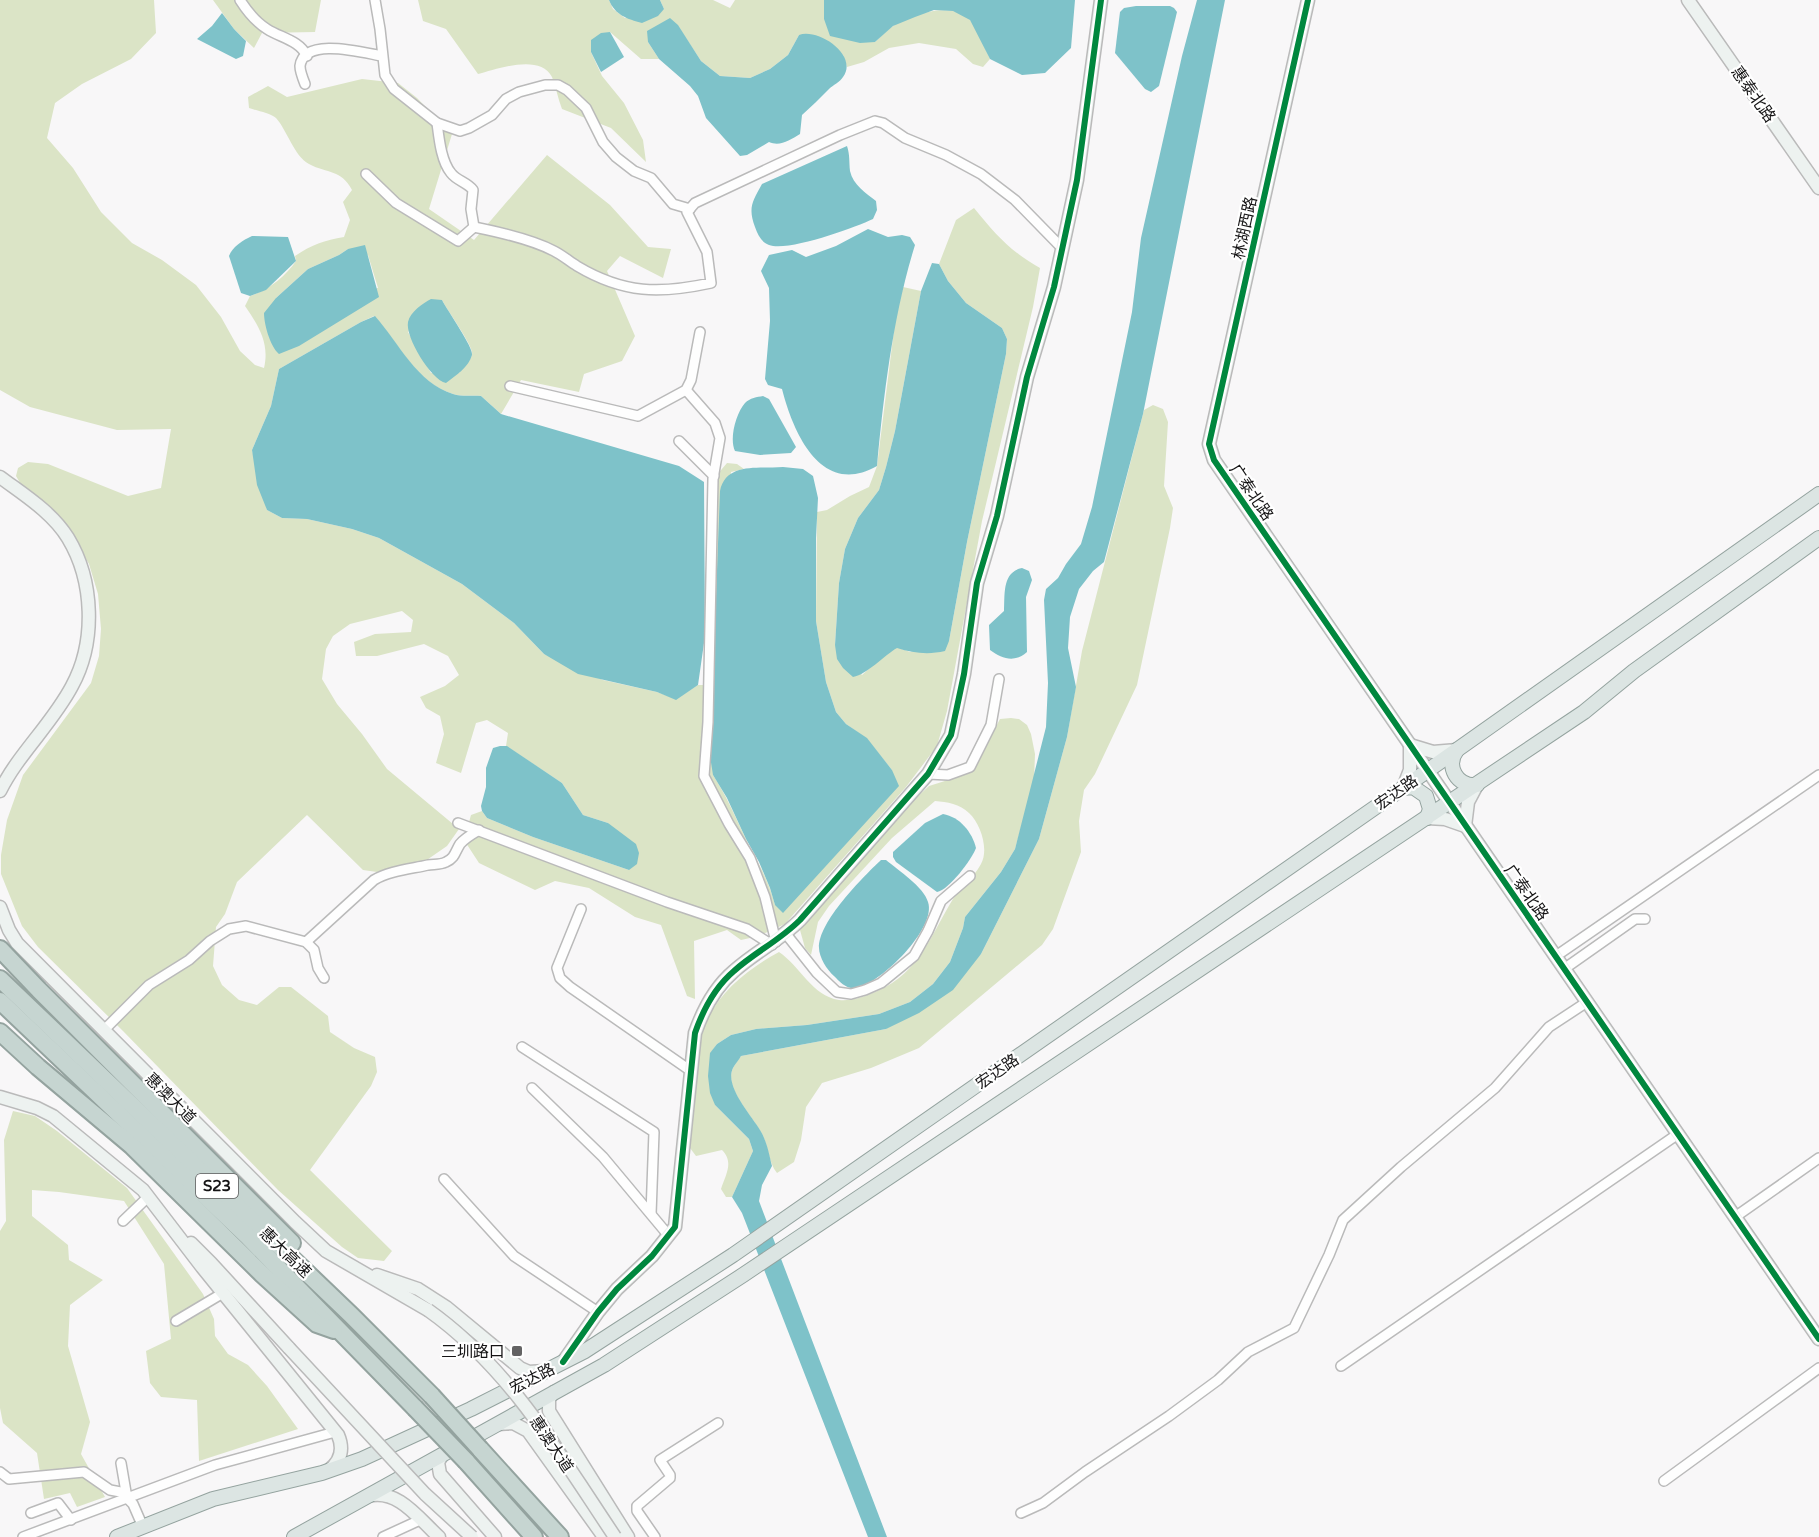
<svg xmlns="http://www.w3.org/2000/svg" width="1819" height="1537" font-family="'Varela Round','Noto Sans SC',sans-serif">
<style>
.green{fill:#dbe4c6;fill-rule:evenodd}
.water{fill:#7ec2c9}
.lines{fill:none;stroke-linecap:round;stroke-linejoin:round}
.street-casing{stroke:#bababa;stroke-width:12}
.secondary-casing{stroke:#bababa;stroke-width:15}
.primary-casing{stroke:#94a39f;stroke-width:16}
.highway-casing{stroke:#94a39f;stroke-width:20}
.street{stroke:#fefefe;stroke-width:9}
.secondary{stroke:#edf2f0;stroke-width:12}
.primary{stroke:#dce5e3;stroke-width:14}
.highway{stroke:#c6d5d1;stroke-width:16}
.secondary-bridge-casing{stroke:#bababa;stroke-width:15;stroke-linecap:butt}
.highway-bridge-casing{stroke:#94a39f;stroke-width:20;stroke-linecap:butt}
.secondary-bridge{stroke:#edf2f0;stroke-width:12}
.highway-bridge{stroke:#c6d5d1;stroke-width:16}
.cycleway-casing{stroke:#fff;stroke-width:10}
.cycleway{stroke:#00873e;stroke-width:6}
.poi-dot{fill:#646364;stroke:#fff;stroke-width:2}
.labels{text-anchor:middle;stroke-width:4.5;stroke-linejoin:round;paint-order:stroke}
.shield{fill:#fff;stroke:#5b5a5b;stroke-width:1.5}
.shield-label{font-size:15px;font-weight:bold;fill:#151415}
.street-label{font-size:16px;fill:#151415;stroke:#fff}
.poi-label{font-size:16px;fill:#151415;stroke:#fff;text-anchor:end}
</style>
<rect width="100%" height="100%" fill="#f8f7f8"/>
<g class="green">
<path d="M0,0H154L156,33L131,59L82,84L55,103L47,138L73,168L101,212L132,243L162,260L196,285L221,317L240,351L255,365L264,368C270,343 258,325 245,306L250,296C268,290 285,277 296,261L295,256C311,245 325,240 344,237L350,220L343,202L352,190C341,169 328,174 309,164C294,156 287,130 276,118C270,113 257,111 249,108L248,97L268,86L287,97L362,79L398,83L417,98L452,134L429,209L474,240L547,155L610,205L648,247L671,249L663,278L620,256L607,271L635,336L622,361L584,374L579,392L521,380L501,414L481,396C473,395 462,397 453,394C416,383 399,343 374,316L361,322L279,369L271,406L252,450L267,510L282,518L307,519L352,529L379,538L462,584L514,623L544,654L603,680L657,692L676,699L698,685H707L716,476L727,463L737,464L744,469L731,472L713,775C726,795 735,816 745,837C757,862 768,877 775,905L892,770L867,739L846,724L836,712L826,682L816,621L817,512L827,510L850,496L869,487L877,466L895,322L903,287L921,291L895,431L886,467L879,490L858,518L845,549L839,583L835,645L862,675L883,656L897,647L910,652L949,641L967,542L1006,354L1007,339L1002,328L966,303L948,281L939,264L956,220L974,208C996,235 1010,251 1040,268L1033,307L982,521L947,711L937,746L906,787L785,924L759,936L741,940L727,930L694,941L695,999L687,996L661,925L635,917L589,888L555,881L535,890L479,863L464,840L471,815L482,811L487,818L533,837L629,870L608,823L583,815L562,783L506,746L508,733L487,720L476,723L461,773L436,763L444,734L440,716L426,708L420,697L445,686L459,675L448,656L424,644L377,656H356L354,642L375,634L411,632L413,620L402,611L350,624L333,636L326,649L322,679L337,704L362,734L387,769L459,829L447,846L421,864L377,872L363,870L307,815L237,882L225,914L216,927L213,966L222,985L239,1000L257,1005L279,987H291L328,1016L330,1032L354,1048L375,1057L377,1072L371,1086L310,1170L392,1251L384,1261L358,1258L342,1247L278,1190L123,1031L38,947L22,926L1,874V855L7,820L23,775L91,683L99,656L101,629L98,594L89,564L74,539L23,488L16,476L18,468L28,462L48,464L128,496L161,488L171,429L117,430L30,407L0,390ZM348,249L368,255L378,288L276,298L308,269L339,255ZM442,300C447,310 474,347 472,354C471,360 463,368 459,373H431L408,332Z"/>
<polygon points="213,0 321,0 315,32 262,33 254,48 234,29"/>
<path d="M418,0H609L613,9L625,18L664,9L660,0H713L730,8L735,0H824V19L875,42C881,37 886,30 893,26C910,14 955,0 971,21C979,32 984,47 990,59L983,67L973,64L956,49L919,43L889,48L864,62L847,67L843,55L799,35L788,55L770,69L750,78L720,76L701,61L678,26L648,42L659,59H641L610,32L591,52L602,76L624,103L643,140L646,162L611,128L562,109C558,99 556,87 552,77C540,53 497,69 478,74L446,29L423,21Z"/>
<path d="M1153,405L1163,409L1168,422L1164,486L1173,508L1170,528L1137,685L1095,774L1084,790L1079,821L1081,852L1053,929L1042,945L919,1048L871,1068L822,1083L806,1107L801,1140L794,1162L777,1173C768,1162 769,1147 762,1134C754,1117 723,1088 733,1068C735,1064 738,1060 741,1056L886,1029L981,954L1039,839L1067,737L1082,651L1144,410Z"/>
<path d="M1011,718L1019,719L1027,725L1031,734L1035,754L1034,781L1015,849L1001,872L965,917L963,928L950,962L933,984L910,1002L879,1014L807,1025L756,1029L731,1035L717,1044L710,1054L715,1105L749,1139L753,1151L732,1197H726L721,1189C726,1174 734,1162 722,1150L696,1156L690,1148L700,1039C710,999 744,971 779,952C800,966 812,996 839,1000C850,1001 860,998 870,994C915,978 928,942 950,904C958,889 973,879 981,864C989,850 981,824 969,813C960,804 947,802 935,801L892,838L829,906L818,922L811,955L805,948L800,930L816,907L905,808L929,786L964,775L974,768L1000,719Z"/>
<polygon points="13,1111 35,1116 57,1131 127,1188 203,1294 214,1319 215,1336 228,1354 248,1365 267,1386 298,1429 199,1461 197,1400 161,1397 150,1383 146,1351 171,1339 164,1264 124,1201 59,1192 32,1190 32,1216 68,1245 69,1260 103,1280 70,1305 68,1346 90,1422 81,1454 105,1497 77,1507 70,1493 44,1499 37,1453 3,1423 0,1408 0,1231 6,1221 4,1140"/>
</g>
<g class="water">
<path d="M609,0H660L664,9L658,16L642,23C627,19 615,15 609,0Z"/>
<polygon points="824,0 1075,0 1071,48 1045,73 1022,75 990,59 970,20 953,11 934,10 915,17 893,26 875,42 860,43 830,36 824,19"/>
<path d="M1197,0H1225L1143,414L1104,562L1093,571L1079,589L1070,617L1068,648L1076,687L1067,737L1039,839L981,954L953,990L919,1013L886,1029L741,1056C739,1060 735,1064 733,1068C724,1086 751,1115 760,1130C767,1141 769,1154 772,1166L762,1185L759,1201L887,1537H868L742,1213L732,1197L753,1151L749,1139L715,1105L710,1093L708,1076L710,1053L717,1044L731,1035L756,1029L807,1025L879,1014L910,1002L933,984L950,962L963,928L965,917L1001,872L1015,849L1046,727L1048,683L1044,600L1046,589L1058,578L1066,564L1081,544L1092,507L1132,312L1141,238L1182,56Z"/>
<polygon points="1136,6 1170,6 1174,8 1177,12 1159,86 1151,92 1145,89 1115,53 1120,12 1124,8"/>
<polygon points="222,13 234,29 246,41 243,56 236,59 197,39 212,26"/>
<path d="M670,18L678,25L701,61L720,76L750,78L770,69L788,55L799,35C818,28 859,55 843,77C840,82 833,85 829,89C820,98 811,107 802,115L800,134C790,140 780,147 769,142L747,155L740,156L706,118L698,96L690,86L659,59L648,42L647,31Z"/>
<polygon points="610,32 624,57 601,72 591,52 591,40 601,33"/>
<path d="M847,146C850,155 849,162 850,171C853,185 866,193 876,201L877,210L873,219C854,228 788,252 769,245C761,242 758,235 755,227C748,208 752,202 762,184Z"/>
<path d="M868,229L888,237L902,235L910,237L915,245C893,316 884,392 877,466C821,498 793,432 782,389L768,385L765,379L770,321L769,288L761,271L769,255L792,250L806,257L836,246Z"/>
<path d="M252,236L288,237L296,261L266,290L250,296L241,293L229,256C232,247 243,240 252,236Z"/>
<path d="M365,245L379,297L299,346L279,354C270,346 264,324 264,313L276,298L308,269L339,255L348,249Z"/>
<path d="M932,263L939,264L948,281L966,303L1002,328L1007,339L1006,354L967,542L949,641L945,651C928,655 913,653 897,648C883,656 868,674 853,677L843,668L837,659L835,645L839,583L845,549L858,518L879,490L886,467L895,431L921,291Z"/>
<path d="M431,299L442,300C447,310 474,348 472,355C469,367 455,376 446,383C431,380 405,337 408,322C410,312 423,303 431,299Z"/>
<path d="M375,316C399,343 417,383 453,394C462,397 473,395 481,396L501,414L679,466L704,482L705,636L698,685L676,700L657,692L578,674L544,654L514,623L462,584L379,538L352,529L307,519L282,518L267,510L257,485L252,450L271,406L279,369L361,322Z"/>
<path d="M763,396L769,399L796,447L791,453L760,455L735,451C729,439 736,413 745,403C750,398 757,397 763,396Z"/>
<path d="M783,467L803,469L813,476L818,498L816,538V621L826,682L836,712L846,724L867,738L892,770L899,786L783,913L775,905L770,888L759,862L746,839L727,798L713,775L710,756L720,491C726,462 758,469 783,467Z"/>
<path d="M1022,568L1029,571L1032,580L1026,597L1027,652C1015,663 1002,659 990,650L989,625L1004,611C1005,594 1002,572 1022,568Z"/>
<polygon points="500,746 507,746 562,783 583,815 608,823 636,844 639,853 637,864 629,870 533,837 487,818 482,811 481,806 486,787 486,768 493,748"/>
<path d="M943,814C960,817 972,832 976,848C972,859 949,890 937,892L896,862L893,857V852L925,823Z"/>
<path d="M881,860H886C898,870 924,887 928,902C937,928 881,983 857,988C847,990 840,982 834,976C827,970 819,957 819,948C818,922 863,877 881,860Z"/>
</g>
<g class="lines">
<g class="street-casing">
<g id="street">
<path d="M240,0C247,11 256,22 267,29C281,38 299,40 307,56"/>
<polyline points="375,0 380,29 385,75 394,89 437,123 460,131 469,128 492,115 506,99 519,92 545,85 558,85 567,90 586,108 603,142 616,157 634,171 651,178 673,204 690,209"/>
<path d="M305,84C303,79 300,71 300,66C304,36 364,53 382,56"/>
<path d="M366,174L396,203L458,241L474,227L471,209L473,190C467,182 457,181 451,173C441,161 439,138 437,123"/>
<path d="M474,227C499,232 531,239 554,251C562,255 569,261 577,266C624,294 660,294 711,283L707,252L687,212L695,203L840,135L875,121L883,123L905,138L946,155L981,174L1015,200L1062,248"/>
<polyline points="510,386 638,416 686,390 691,380 700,332"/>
<polyline points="686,390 715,423 720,438 713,479 708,722 704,776 729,824 750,858 765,897 776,942"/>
<polyline points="679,441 714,476"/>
<polyline points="928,774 948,775 970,767 991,725 999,679"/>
<polyline points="458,823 667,902 747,929 772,945"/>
<polyline points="581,909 557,968 560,978 570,987 691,1071"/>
<polyline points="786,934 817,973 837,992 851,994 865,990 881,983 914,956 928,931 941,901 970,876"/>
<path d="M306,942L374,880C389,871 410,869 428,865C434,864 440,865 446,862C455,858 455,852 460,844C465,838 472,834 479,830"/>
<polyline points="1556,956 1819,775"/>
<polyline points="1564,969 1635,919 1645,919"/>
<polyline points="104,1030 149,985 189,960 210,941 229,929 246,926 306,942 314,950 318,968 324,978"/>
<polyline points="522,1047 654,1132 651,1214"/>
<polyline points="532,1088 603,1157 669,1236"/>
<polyline points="444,1179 514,1256 598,1312"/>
<polyline points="1735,1217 1819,1158"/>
<polyline points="123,1221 148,1197"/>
<polyline points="176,1321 223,1293"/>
<polyline points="1341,1366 1678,1134"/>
<polyline points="121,1463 127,1498 133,1504 143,1527"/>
<polyline points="0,1472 9,1479 84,1472 110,1490 126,1493"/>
<polyline points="1664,1481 1819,1368"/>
<polyline points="31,1513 58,1503 71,1520"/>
<polyline points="1021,1513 1043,1503 1085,1472 1169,1416 1218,1380 1248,1352 1294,1328 1329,1255 1343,1220 1401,1167 1495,1088 1549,1027 1587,1002"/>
<polyline points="23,1537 215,1465 335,1432"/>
<polyline points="383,1537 420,1520"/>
<polyline points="655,1537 637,1511 637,1506 670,1478 670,1475 660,1460 718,1423"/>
</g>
</g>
<g class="secondary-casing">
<g id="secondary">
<polyline points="1308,0 1209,444 1214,460 1819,1339"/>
<polyline points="1688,0 1819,188"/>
<path d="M0,477C24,495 52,512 68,538C94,581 96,642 72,686C52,724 19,753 0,791"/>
<polyline points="1410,745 1433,752 1457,750"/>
<polyline points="1403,788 1410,770 1410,746"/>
<polyline points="1427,818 1445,819 1465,826 1468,802 1477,785"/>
<polyline points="0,907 9,930 17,943 295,1222 326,1251 428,1310"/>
<path d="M0,1097L37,1108L53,1116L143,1190L202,1267L338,1435C344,1449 341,1461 329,1470"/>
<polyline points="191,1243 211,1263 289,1348"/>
<polyline points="377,1275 418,1289 446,1307 520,1368 529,1372 545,1371"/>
<path d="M563,1362L598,1312L617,1289L652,1256L675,1227L695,1033C703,1010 715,987 734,971C755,952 779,941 800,920L928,774L951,735L964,674L977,583L997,516L1027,377L1054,287L1077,180L1101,0"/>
<polyline points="554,1392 549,1399 549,1411 628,1537"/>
<polyline points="498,1424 513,1423 528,1431 604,1537"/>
<polyline points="443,1454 438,1462 440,1474 495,1537"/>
<path d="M368,1496C398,1488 419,1519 439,1537"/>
</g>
</g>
<g class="primary-casing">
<g id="primary">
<path d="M1457,750C1445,766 1457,787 1477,785"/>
<polyline points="1403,788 1413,787 1426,796 1430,809 1427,818"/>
<polyline points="117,1537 213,1499 322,1473 362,1459 471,1409 585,1351 733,1255 1403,788 1819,494"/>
<polyline points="294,1537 604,1365 743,1275 1584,712 1634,671 1819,538"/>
</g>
</g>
<g class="highway-casing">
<g id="highway">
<polyline points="0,949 39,990 292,1243"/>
<polyline points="0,979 351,1315 432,1396"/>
<polyline points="0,1001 247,1236 415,1408"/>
<polyline points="0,1032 38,1067 132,1146 262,1274 317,1324 334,1330"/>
<polyline points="480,1449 560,1537"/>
<polyline points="466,1461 534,1537"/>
</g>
</g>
<use href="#street" class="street"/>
<use href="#secondary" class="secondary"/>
<use href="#primary" class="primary"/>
<use href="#highway" class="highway"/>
<g class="secondary-bridge-casing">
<g id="secondary-bridge">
<path d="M428,1310C510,1368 560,1455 615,1537"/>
<polyline points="289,1348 425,1494 472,1537"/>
</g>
</g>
<g class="highway-bridge-casing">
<g id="highway-bridge">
<polyline points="432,1396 480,1449"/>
<polyline points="415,1408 466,1461"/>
</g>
</g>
<use href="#secondary-bridge" class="secondary-bridge"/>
<use href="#highway-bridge" class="highway-bridge"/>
<g class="cycleway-casing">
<g id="cycleway">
<polyline points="1308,0 1209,444 1214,460 1819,1339"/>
<path d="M563,1362L598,1312L617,1289L652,1256L675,1227L695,1033C703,1010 715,987 734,971C755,952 779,941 800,920L928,774L951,735L964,674L977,583L997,516L1027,377L1054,287L1077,180L1101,0"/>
</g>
</g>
<use href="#cycleway" class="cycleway"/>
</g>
<rect class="poi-dot" x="511" y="1345" width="12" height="12" rx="3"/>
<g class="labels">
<rect class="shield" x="196" y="1174" width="42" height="24" rx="4.5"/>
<g class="shield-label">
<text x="217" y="1191">S23</text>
</g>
<g class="street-label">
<text transform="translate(1754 94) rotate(55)" y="6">惠泰北路</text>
<text transform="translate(1244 228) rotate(-78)" y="6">林湖西路</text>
<text transform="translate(1252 492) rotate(56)" y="6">广泰北路</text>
<text transform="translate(1396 792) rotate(-35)" y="6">宏达路</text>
<text transform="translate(1527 892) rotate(55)" y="6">广泰北路</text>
<text transform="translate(997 1071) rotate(-35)" y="6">宏达路</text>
<text transform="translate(171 1098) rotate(45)" y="6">惠澳大道</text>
<text transform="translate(286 1252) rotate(44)" y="6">惠大高速</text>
<text transform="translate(532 1378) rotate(-27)" y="6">宏达路</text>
<text transform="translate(552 1444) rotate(56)" y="6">惠澳大道</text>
</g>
<g class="poi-label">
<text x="505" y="1357">三圳路口</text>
</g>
</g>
</svg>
